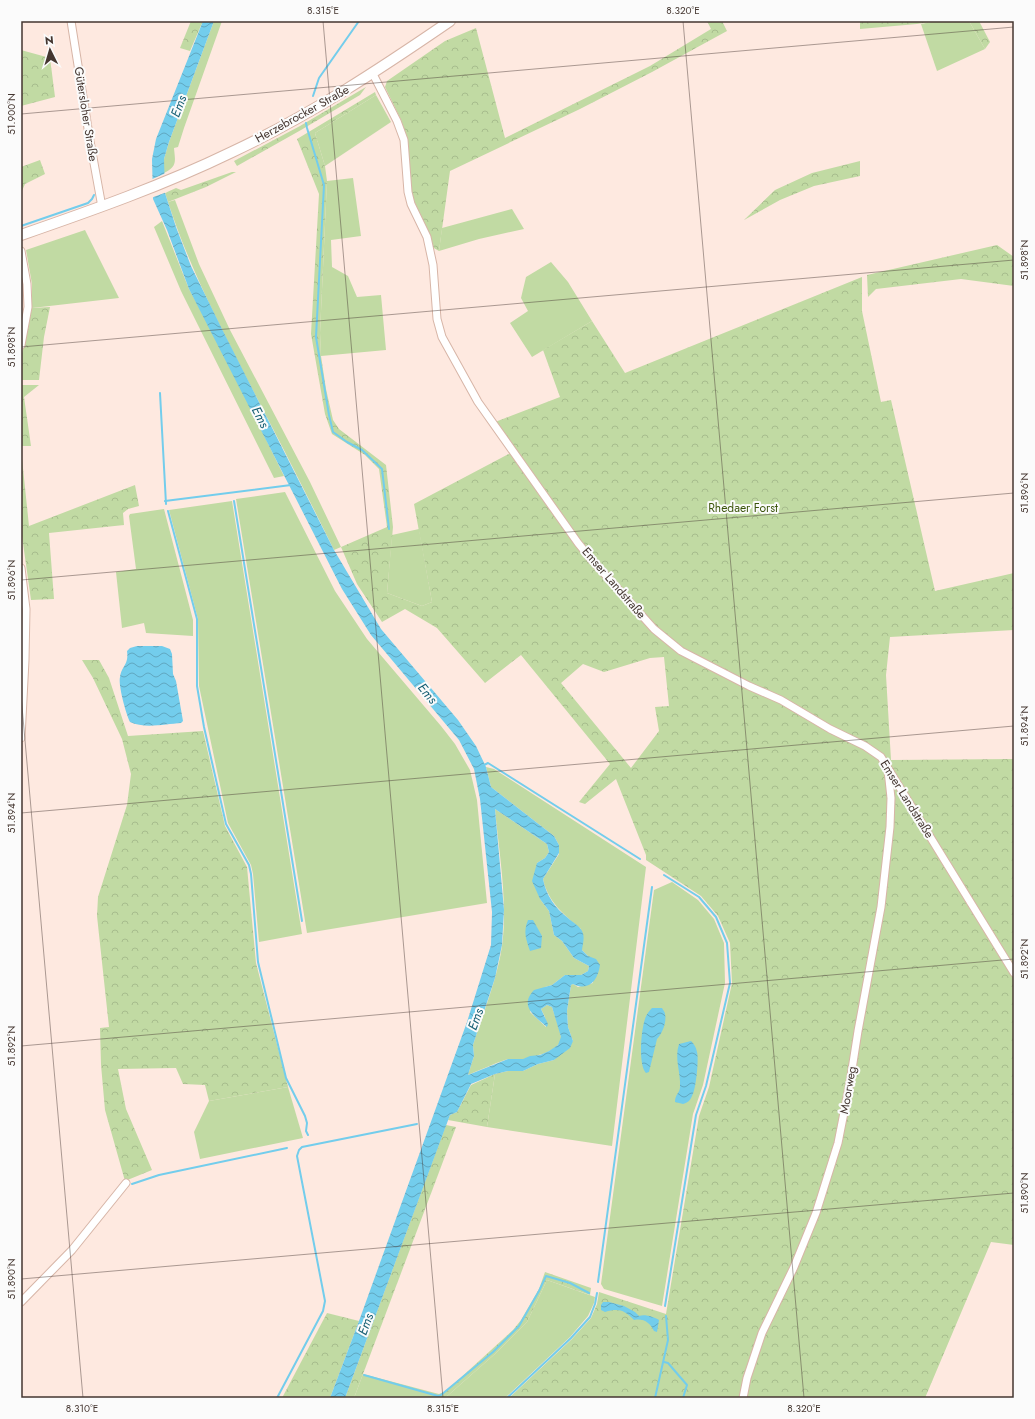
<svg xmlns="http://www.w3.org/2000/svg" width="1035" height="1419" font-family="Jost,sans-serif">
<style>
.grass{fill:#c1daa3}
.forest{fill:url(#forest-crowns);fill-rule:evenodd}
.water{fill:url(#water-waves);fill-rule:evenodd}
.pier{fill:#fee9e0}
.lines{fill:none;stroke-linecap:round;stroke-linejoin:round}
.stream{stroke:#73cdec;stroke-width:2}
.minor-casing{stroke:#d7b5a7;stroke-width:9}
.secondary-casing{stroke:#d7b5a7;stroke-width:12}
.minor{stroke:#fff;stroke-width:7}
.secondary{stroke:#fff;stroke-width:10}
.ticks{fill:none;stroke:#443630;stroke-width:1;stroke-opacity:0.45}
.labels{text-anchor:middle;stroke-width:4;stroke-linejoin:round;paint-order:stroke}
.street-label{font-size:12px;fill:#443630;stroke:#fbfbfb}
.park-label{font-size:12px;fill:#3c560c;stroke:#fbfbfb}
.water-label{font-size:13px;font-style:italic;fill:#155e73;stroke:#fbfbfb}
.neatline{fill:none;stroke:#443630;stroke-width:1.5}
.ticks-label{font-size:10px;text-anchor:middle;fill:#443630}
</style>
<defs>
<pattern id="forest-crowns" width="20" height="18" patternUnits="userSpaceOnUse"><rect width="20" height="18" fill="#c1daa3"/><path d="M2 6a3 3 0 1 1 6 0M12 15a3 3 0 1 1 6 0" fill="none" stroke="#a7bc8d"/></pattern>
<pattern id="water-waves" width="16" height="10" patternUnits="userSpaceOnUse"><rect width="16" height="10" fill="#73cdec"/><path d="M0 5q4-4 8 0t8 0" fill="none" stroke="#60a7c0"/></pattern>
</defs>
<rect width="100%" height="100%" fill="#fee9e0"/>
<g class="grass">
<path d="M214,21H222L184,128L178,147L174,148C175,161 178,166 164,173V159L169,142Z"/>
<polygon points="936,21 969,21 985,49 937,71 921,24"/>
<polygon points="376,95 391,122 325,166 315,133"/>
<polygon points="353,178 361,236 331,240 332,267 348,276 357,297 381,295 386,350 321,356 320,333 327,181"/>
<path d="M175,200L199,264L230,330L310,482L341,547L334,550C306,493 277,436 247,379C218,322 188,264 168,202Z"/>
<polygon points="512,209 524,229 479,239 439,251 442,228"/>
<polygon points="162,221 189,289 214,334 284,476 274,478 181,291 154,227"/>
<polygon points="85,230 119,298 32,308 32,284 26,250"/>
<polygon points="551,262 568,282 592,321 532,357 510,323 528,311 521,298 526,277"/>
<polygon points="285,492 335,591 367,639 441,726 455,744 470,770 477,800 487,903 307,933 236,499"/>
<polygon points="232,501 302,934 259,942 253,874 251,865 228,823 199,686 198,619 169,510"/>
<polygon points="164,509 193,620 193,636 146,633 144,623 122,628 116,572 136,569 129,516 130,514"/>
<polygon points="419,529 432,602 422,606 387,593 392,535"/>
<path d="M486,767L494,769L646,867L612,1146L487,1127L495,1074L508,1071H523L538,1064L554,1060L573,1041L568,1027L567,1011L571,985L573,984L578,987L593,983L588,956L582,950L581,929C564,915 548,902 543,879L559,854V845L554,836L491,787Z"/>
<path d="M495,809L547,844L549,852L545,858L537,863L540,899L549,911L554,935L562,941L574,958L589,966L588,971L581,975H565L552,985L545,987L530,1012L546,1027L545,1017L541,1009L547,1005L552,1007C554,1014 562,1033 561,1040C557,1052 535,1056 524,1059C518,1060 511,1058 505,1060C493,1064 480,1070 468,1075L474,1056L473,1045C483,1013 497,980 502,946C508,902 499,853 495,809Z"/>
<polygon points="672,882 698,900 714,919 724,943 725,983 703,1085 693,1114 662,1306 604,1289 601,1284 654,890"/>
<polygon points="288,1087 303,1138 200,1159 194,1132 209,1101"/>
<polygon points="547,1280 595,1297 594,1303 588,1316 570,1337 505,1398 445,1398 496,1353 527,1322"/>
<polygon points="363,1374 439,1394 442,1398 354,1398"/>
</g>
<g class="forest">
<polygon points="191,21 203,21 190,51 180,48"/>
<polygon points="707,21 722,21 727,31 652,72 580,109 450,171 439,251 432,247 415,203 411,192 407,139 401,120 385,87 387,81 445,41 476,28 505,138 650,66 711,29"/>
<polygon points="860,21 936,21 917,24 860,29"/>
<polygon points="969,21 979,21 990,42 985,49"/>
<polygon points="21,50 50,58 55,97 21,106"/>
<polygon points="366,87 360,95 301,130 237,166 234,161 300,126"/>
<path d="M375,92L376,95L315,133L325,166L327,181L320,333L321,356L326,389L333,420L339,429L386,465L393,527L387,593L422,606L432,602L414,504L516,450L495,422L560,397L543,350L592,321L625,373L862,277V311L881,402L891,400L935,591L1014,573V630L890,637L886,675L891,760L1014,759V1245L991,1242L925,1398H509L572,1339L591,1318L597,1304L599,1292L666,1314L699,1116L709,1087L732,983L730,943L718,916L701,896L646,860V855L616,779L585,804L579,802L610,764L521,655L485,683L437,628L405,609L382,622L357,584L341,547L387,527L379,469L365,455L332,434L325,414L311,334L319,194L297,139ZM664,657L669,706L655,707L659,731L631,768L561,683L583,664L604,672L650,658Z"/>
<polygon points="40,160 45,174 25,184 21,193 21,167"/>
<polygon points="860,161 860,176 814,186 780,200 744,220 775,190 812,173"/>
<polygon points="232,172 236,172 206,187 168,202 165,193 176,188 181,190"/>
<polygon points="997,245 1014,257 1014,286 961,279 876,289 868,297 867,275"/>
<polygon points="50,307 44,337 39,380 21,380 21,358 32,308"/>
<polygon points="21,385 39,385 24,397 31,446 21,446"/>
<polygon points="21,449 29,526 135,485 139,506 128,509 123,513 124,525 49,533 54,599 31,600 21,529"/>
<polygon points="82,660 99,660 109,678 128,736 203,731 225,826 247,867 256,963 288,1087 209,1101 205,1085 183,1084 176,1068 118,1069 126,1109 152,1170 125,1181 105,1110 101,1065 100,1028 109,1027 97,916 98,897 127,805 131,774 122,739 93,678"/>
<polygon points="495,1074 487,1127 448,1120 450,1115 457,1112 471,1085"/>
<polygon points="446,1125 456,1127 354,1398 345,1398"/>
<polygon points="545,1272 591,1288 590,1295 547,1280 527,1322 496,1353 445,1398 442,1398 439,1394 446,1391 513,1330 521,1320 539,1289"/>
<polygon points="327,1313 359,1321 330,1398 282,1398"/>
</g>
<g class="water">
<path d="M203,21H214L169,142L164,159L165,193L176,227L191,266L223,331L334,550L381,629L458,720L476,746L486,767L491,787L554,836L559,845V853L543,879C546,895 555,908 568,918C572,922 580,926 582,931C585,937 583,943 582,950L588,956L596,959L600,965C598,980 589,992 573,984L571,985L567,1011L568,1027L573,1041L570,1048L554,1060L538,1064L523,1071H508L495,1074L471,1084L457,1112L450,1115L345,1398H330L359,1321L467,1022L491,945L492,912L480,799L474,769L459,740L371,635L342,589L189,289L167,230L153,199L152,159L156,139ZM495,809L547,844L549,852L545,858L537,863L532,881L540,899L549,911L554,935L562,941L574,958L589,966L588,971L581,975H565L552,985L534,990C519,1006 534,1016 547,1027L548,1024L541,1009L547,1005L552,1007L561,1037L558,1045L549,1051L540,1055L530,1056L523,1059H508L468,1075L474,1056L473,1045L495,978L502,945L504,910Z"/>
<path d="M137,646H162L170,649L172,654L173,674L176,681L183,721L181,723C166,724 144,729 130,722C126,714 118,685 120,677C122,665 129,665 127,651L130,648Z"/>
<path d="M528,920H533L542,936L541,948L530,951C526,939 523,932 528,920Z"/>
<path d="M652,1008H662C663,1010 665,1012 665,1014C667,1022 662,1034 657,1039L649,1072L646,1073C638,1065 641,1030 645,1019C646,1015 649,1011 652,1008Z"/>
<path d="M691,1041C694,1044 696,1047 697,1052C699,1059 696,1090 692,1096C690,1101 687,1103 683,1104L675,1102C675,1094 680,1093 680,1087C681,1072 674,1059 679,1044Z"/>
<path d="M603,1302H609L624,1306L635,1312L639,1316C645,1314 654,1317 659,1320L657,1332L654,1331C650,1323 644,1318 634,1320C624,1310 619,1308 605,1312L601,1310V1305Z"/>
</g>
<polygon class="pier" points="166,173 167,192 151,198 150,180"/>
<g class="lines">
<g class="stream">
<polyline points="313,96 319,78 359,21"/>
<polyline points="306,123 307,128 324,185 316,337 329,415 333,432 347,442 362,450 382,469 389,529"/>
<polyline points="21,226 88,203 92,199 94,195"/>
<polyline points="160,393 166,504"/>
<polyline points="165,501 291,485"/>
<polyline points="234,501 302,921"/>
<polyline points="168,511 197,619 197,686 204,727 226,824 249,865 251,874 258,962 286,1078 305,1116 307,1123 306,1131 308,1135"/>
<polyline points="482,766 488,763 640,859"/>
<polyline points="664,875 699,897 716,917 727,943 730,983 706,1086 696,1115 665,1306"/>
<polyline points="132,1184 159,1175 287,1148"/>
<polyline points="598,1282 652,887"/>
<polyline points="664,1362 668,1363 687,1385 683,1398"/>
<polyline points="364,1375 438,1396 441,1395 493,1352 519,1326 539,1291 546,1276 570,1283 589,1293"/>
<polyline points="277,1398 323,1311 325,1301 297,1156 299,1150 302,1147 417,1124"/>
<polyline points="507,1398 571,1338 590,1317 595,1304 597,1293"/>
<polyline points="655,1398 668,1340 666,1316"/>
</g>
<g class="minor-casing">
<g id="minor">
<polyline points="71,21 90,141 102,207"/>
<polyline points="373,74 397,121 404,140 408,192 411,204 427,237 433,265 437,319 442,337 478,402 578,543 591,559 654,629 681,651 749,686 781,700 830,729 865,746 881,757 1014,973"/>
<polyline points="21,251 27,284 28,307 21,345"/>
<polyline points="21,568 26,609 25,660 21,738"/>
<polyline points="21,1302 72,1250 126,1183"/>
<polyline points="743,1398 747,1378 762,1333 794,1267 816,1213 838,1143 850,1082 858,1031 881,907 890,827 891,798 888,770"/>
</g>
</g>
<g class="secondary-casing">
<path id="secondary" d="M21,235C93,210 164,185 232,152C309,116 380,69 450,21"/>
</g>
<use href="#minor" class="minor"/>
<use href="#secondary" class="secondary"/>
</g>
<path class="ticks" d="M323,21L443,1398M683,21L804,1398M21,114L1014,27M21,347L1014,260M21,580L1014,493M21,695L83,1398M21,813L1014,726M21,1046L1014,959M21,1279L1014,1193"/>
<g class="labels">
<g class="street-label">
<text transform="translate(86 114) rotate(81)" y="4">Gütersloher Straße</text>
<text transform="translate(302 114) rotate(-29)" y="4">Herzebrocker Straße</text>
<text transform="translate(614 583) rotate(49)" y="4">Emser Landstraße</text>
<text transform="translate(907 799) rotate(58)" y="4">Emser Landstraße</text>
<text transform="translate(848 1090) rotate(-80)" y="4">Moorweg</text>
</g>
<g class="park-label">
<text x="743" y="512">Rhedaer Forst</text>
</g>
<g class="water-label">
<text transform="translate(178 106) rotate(-69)" y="5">Ems</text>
<text transform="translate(261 417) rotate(63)" y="5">Ems</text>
<text transform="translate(428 693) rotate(50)" y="5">Ems</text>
<text transform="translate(475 1019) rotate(-70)" y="5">Ems</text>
<text transform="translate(365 1324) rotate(-70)" y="5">Ems</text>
</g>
</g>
<rect width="1035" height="1419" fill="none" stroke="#fbfbfb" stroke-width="44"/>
<g transform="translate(50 50) rotate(355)" stroke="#fbfbfb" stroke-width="3" paint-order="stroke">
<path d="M0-3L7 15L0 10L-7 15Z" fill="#443630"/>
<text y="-6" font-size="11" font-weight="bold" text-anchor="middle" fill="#443630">N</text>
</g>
<rect x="22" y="22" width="991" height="1375" class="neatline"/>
<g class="ticks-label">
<text x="323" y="14">8.315°E</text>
<text x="683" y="14">8.320°E</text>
<text transform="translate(11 114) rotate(-90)" y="4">51.900°N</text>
<text transform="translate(1024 260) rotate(-90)" y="4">51.898°N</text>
<text transform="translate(11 347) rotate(-90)" y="4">51.898°N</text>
<text transform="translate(1024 493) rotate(-90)" y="4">51.896°N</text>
<text transform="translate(11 580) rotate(-90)" y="4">51.896°N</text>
<text transform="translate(1024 726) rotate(-90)" y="4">51.894°N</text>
<text transform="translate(11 813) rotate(-90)" y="4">51.894°N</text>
<text transform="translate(1024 959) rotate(-90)" y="4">51.892°N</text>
<text transform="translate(11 1046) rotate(-90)" y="4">51.892°N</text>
<text transform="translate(1024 1193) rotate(-90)" y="4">51.890°N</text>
<text transform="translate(11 1279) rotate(-90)" y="4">51.890°N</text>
<text x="82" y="1412">8.310°E</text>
<text x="443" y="1412">8.315°E</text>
<text x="804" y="1412">8.320°E</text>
</g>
</svg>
